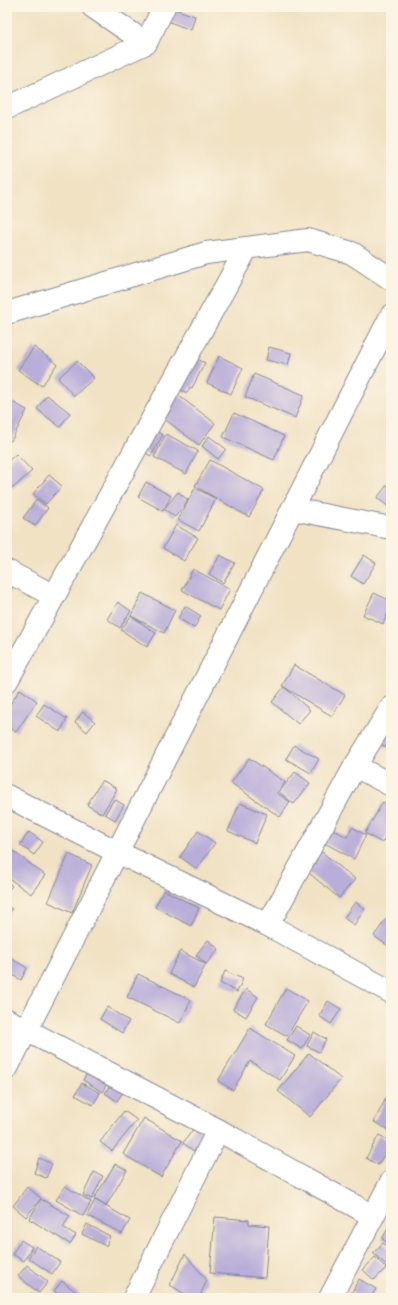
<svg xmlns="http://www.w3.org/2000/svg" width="398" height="1305" font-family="Pangolin,sans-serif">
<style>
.building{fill:#b9aed9}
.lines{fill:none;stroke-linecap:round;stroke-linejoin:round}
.minor-casing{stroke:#868891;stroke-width:24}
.minor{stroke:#fff;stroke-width:22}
</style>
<rect width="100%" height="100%" fill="#fcf5e5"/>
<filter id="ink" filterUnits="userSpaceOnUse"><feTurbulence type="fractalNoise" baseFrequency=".025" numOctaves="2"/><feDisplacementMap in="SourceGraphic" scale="8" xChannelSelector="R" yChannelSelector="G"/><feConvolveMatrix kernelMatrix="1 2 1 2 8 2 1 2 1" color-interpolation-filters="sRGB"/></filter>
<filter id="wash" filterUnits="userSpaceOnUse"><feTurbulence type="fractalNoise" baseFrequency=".012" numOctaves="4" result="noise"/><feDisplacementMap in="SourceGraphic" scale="16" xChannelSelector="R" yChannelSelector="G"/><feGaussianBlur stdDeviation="0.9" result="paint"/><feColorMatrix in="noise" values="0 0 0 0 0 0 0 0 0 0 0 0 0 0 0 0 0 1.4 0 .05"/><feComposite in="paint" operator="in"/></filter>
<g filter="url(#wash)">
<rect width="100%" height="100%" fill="#f1e2c4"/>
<g id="blocks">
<g class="building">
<polygon points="172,8 195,16 191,30 167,21"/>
<polygon points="34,347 57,364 42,386 18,370"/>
<polygon points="269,347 291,353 288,365 266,360"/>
<polygon points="186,353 205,363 192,388 190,387 187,393 170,384"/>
<polygon points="219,356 243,368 231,394 207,383"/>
<polygon points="77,361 94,378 74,396 58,378"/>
<polygon points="254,374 304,395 295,418 245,397"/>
<polygon points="171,390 215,423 199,445 155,412"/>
<polygon points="47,395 70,413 60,427 37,409"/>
<polygon points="7,399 27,410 11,441 7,439"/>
<polygon points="234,413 284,436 274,460 223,437"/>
<polygon points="149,427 163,435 151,456 137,448"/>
<polygon points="166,434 198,451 186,474 154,457"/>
<polygon points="209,436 226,449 218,459 202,446"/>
<polygon points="16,454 32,471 13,488 7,482 7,462"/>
<polygon points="210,460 264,490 249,517 195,486"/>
<polygon points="49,475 62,486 46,504 33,494"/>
<polygon points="146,482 171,496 163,511 138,497"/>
<polygon points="387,485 391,489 391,504 389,507 377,498"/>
<polygon points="195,488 216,499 199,531 178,520"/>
<polygon points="178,492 188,500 175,517 164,509"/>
<polygon points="37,499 48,508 35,526 23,518"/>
<polygon points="176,525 198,538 184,561 163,548"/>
<polygon points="220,555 235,563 223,583 209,574"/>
<polygon points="364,555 376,563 363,584 351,576"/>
<polygon points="193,569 230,589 219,610 182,590"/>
<polygon points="7,573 16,577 10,592 7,591"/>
<polygon points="142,593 175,610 164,633 131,616"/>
<polygon points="374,593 391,601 391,606 383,624 363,615"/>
<polygon points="118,602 131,611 120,628 107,619"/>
<polygon points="185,606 201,616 194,628 178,618"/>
<polygon points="131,616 156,633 147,647 121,630"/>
<polygon points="294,665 345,695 332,716 282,686"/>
<polygon points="284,687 310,710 298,724 272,702"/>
<polygon points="20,689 37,701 16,732 7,726 7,709"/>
<polygon points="44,704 67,719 60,732 36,716"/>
<polygon points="83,712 95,722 87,732 75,722"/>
<polygon points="391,719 391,750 369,737"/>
<polygon points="294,745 319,759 311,773 286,759"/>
<polygon points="249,758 285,782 277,793 290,802 280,817 231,783"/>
<polygon points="295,772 310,783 294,804 279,792"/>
<polygon points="102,780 117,789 102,814 87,805"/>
<polygon points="114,799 124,805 115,820 105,814"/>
<polygon points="383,802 391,807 391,828 382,843 365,833"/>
<polygon points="240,803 267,814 255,843 228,831"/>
<polygon points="326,826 347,837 352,827 366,835 354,859 319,840"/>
<polygon points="198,831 215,843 197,869 180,857"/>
<polygon points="29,832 43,842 34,855 20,845"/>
<polygon points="9,848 45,875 31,894 7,877 7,851"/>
<polygon points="318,849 355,879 339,898 303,868"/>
<polygon points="69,854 92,865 72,913 48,902"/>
<polygon points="7,881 12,886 7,891"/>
<polygon points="164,890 199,908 191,926 155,907"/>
<polygon points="355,902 365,909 354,925 344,918"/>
<polygon points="7,906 12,909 7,918"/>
<polygon points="386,919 391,923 391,948 374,936"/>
<polygon points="208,940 219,949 206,964 194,987 169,974 180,951 206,964 196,955"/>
<polygon points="9,957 27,968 21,980 7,972 7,961"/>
<polygon points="225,971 243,979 237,992 220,983"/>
<polygon points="138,974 191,1000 180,1023 127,997"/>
<polygon points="286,988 308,1001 287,1036 266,1024"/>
<polygon points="246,989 258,997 246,1017 233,1009"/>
<polygon points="328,1001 341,1009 331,1024 319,1016"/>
<polygon points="107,1007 129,1021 122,1033 100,1019"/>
<polygon points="296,1026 310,1035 302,1049 287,1040"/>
<polygon points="250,1028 295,1056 280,1080 250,1061 233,1090 218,1081"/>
<polygon points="314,1032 326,1039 319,1052 307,1046"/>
<polygon points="309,1053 341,1079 310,1117 278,1091"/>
<polygon points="90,1068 109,1080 102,1092 83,1080"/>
<polygon points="114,1079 126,1088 117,1101 105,1093"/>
<polygon points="82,1083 100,1093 93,1105 75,1095"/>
<polygon points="387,1096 391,1098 391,1131 374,1122"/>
<polygon points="124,1111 137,1120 112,1151 100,1142"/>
<polygon points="144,1118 182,1141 161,1177 123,1154"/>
<polygon points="197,1124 208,1132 194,1151 183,1143"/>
<polygon points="379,1135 391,1142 391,1144 378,1165 366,1158"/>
<polygon points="39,1158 52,1164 46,1178 34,1173"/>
<polygon points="115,1164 127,1170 106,1206 94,1199"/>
<polygon points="94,1172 103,1176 92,1199 83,1195"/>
<polygon points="65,1186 91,1202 83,1216 56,1200"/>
<polygon points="27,1187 41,1198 26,1217 13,1206"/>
<polygon points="41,1199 70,1216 63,1227 76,1235 70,1244 29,1219"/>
<polygon points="95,1200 130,1220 122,1234 87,1215"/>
<polygon points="215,1217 249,1220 249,1224 269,1226 265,1278 210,1273"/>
<polygon points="391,1223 391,1244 382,1239"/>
<polygon points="87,1224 110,1236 106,1246 82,1234"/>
<polygon points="21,1240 32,1247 24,1261 12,1254"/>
<polygon points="383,1243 391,1250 391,1269 373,1253"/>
<polygon points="36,1246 60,1262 52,1274 28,1258"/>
<polygon points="185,1254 207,1280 199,1298 191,1298 170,1285"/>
<polygon points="375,1257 386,1268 374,1280 363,1270"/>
<polygon points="27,1265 48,1282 39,1293 18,1276"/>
<polygon points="359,1279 376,1289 370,1298 363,1298 352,1292"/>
<polygon points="62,1281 84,1298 63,1298 54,1291"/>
<polygon points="31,1293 39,1298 28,1298"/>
</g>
</g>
</g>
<g filter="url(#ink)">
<use href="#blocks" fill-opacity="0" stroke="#868891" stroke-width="1"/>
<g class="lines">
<g class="minor-casing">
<g id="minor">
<polyline points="93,7 146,43"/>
<polyline points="7,108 146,43 164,7"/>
<polyline points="7,313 206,253 308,240 352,253 391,279"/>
<polyline points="292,509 391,528"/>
<polyline points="7,571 54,596"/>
<polyline points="7,681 247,248"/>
<polyline points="355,766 391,785"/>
<polyline points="7,796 117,852 268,925 391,992"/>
<polyline points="268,925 355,766 391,708"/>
<polyline points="7,1020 218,1130 373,1216"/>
<polyline points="7,1068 391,316"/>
<polyline points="134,1298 218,1130"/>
<polyline points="330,1298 391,1182"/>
</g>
</g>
<use href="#minor" class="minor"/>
</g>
</g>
<rect width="398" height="1305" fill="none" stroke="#fcf5e5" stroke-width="24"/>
</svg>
